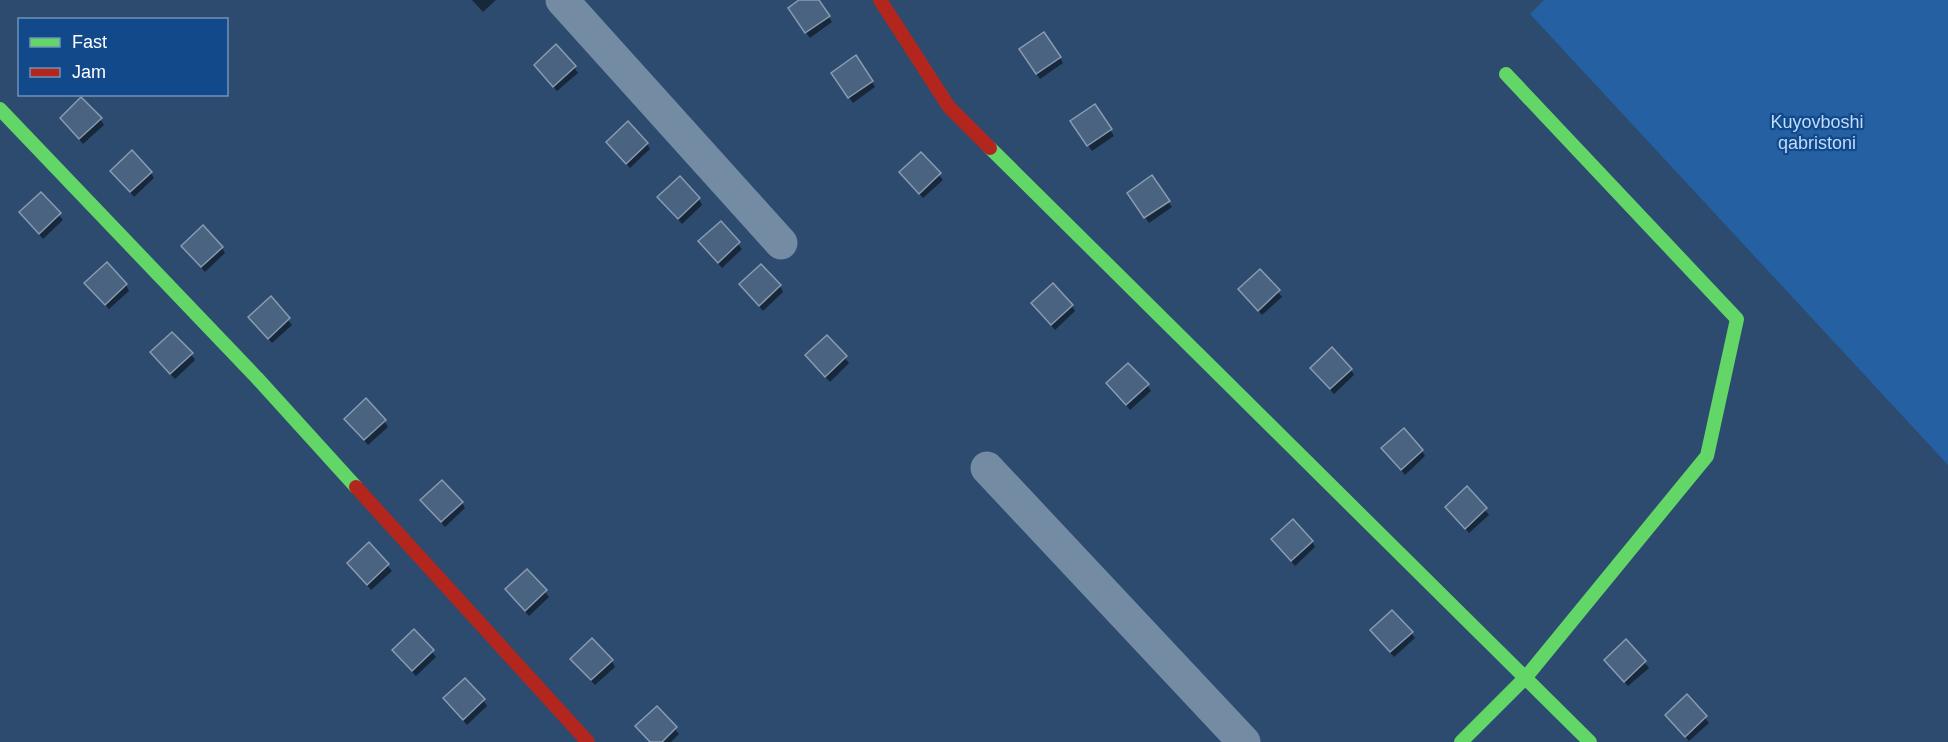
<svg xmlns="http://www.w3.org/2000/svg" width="1948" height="742" font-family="Arial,sans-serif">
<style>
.green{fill:#2460a2}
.shadow{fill:#0007}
.building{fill:#4a6380;stroke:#889bb2;stroke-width:1.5}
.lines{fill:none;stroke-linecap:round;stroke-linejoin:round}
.street{stroke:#748ba4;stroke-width:33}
.fast{stroke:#63d668;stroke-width:14}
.jam{stroke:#b3261e;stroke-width:14}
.labels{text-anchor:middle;stroke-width:4.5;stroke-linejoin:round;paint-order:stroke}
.park-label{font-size:18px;fill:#bfdcfc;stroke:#11498b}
</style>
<rect width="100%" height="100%" fill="#2d4b6f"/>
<polygon class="green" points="1544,0 1948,0 1948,465 1530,14"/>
<g class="shadow">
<polygon points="472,0 496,0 483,12"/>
<polygon points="802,0 817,0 832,22 810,38 793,14"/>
<polygon points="1024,55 1060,58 1063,63 1040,79"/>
<polygon points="574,67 578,73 557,91 539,71"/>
<polygon points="836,79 872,82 875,87 853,103"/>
<polygon points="1094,106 1114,136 1092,151 1076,127"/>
<polygon points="62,118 100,119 104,125 83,144"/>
<polygon points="608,142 647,144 650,149 630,168"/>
<polygon points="921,154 943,180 923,198 901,172"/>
<polygon points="112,171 151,173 154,178 134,197"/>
<polygon points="41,194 63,220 43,239 21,213"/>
<polygon points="699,199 702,205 682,224 663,203"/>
<polygon points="1133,199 1168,202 1172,207 1149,223"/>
<polygon points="720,223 742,249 722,268 704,247"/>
<polygon points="183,246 222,248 225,253 205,272"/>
<polygon points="1260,271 1282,297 1262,315 1244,295"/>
<polygon points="86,283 126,285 129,291 109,309"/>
<polygon points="740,284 780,286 783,292 763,311"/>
<polygon points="270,299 292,325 272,343 254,323"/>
<polygon points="1033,304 1072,306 1075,311 1055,330"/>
<polygon points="827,337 849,363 830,382 807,356"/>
<polygon points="191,354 195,360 175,379 155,358"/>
<polygon points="1312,368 1351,370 1354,375 1334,394"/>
<polygon points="1108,383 1147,385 1151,391 1130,410"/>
<polygon points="346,419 384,421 388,427 368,445"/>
<polygon points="1383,449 1422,451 1425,456 1405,475"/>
<polygon points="1467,488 1489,515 1469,533 1447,507"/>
<polygon points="422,501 462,503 465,508 445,527"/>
<polygon points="1273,539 1312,541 1315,547 1295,566"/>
<polygon points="369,545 392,571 371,590 349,563"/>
<polygon points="527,571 549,597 529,616 507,590"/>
<polygon points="414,631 436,657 416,676 398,656"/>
<polygon points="1372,631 1411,633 1415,638 1394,657"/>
<polygon points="1626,641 1649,668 1628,686 1606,660"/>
<polygon points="612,661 615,667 595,685 576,665"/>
<polygon points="1687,696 1709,723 1689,741 1667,715"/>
<polygon points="445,699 483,700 487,706 467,725"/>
<polygon points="657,708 679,734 671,742 649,742 637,727"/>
</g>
<g class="building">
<polygon points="799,0 819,0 830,16 805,33 788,8"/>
<polygon points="1044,32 1061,57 1036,74 1019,49"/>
<polygon points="556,44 576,66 553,87 534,65"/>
<polygon points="856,55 873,81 848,98 831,73"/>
<polygon points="81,97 102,118 79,139 60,118"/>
<polygon points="1095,104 1112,129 1087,146 1070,121"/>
<polygon points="628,121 648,143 626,164 606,142"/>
<polygon points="132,150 152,172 130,192 110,171"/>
<polygon points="921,152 941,173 919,194 899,172"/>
<polygon points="1152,175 1170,201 1144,218 1127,193"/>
<polygon points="680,176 700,198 678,219 657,197"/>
<polygon points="41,192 61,213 39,234 19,212"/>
<polygon points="721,221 740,242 718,263 698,241"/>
<polygon points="203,225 223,247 201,267 181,246"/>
<polygon points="107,262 127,284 105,305 84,283"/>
<polygon points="761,264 781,285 759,306 739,284"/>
<polygon points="1260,269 1280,290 1258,311 1238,289"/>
<polygon points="1053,283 1073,305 1051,325 1031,303"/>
<polygon points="271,296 290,318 268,339 248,317"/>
<polygon points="172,332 193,353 170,374 150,352"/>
<polygon points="827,335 847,356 825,377 805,355"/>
<polygon points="1332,347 1352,369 1330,389 1310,368"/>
<polygon points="1128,363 1149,384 1126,405 1106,383"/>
<polygon points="366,398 386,420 364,440 344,419"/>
<polygon points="1404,428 1423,450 1401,470 1381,448"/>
<polygon points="442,480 463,502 441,522 420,500"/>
<polygon points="1467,486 1487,508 1465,529 1445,507"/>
<polygon points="1293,519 1313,541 1291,561 1271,539"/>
<polygon points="369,542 389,564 367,585 347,563"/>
<polygon points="527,569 547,590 525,611 505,589"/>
<polygon points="1392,610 1413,632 1390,652 1370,630"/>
<polygon points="414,629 434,650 412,671 392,650"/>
<polygon points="592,638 613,660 591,680 570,659"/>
<polygon points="1626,639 1646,661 1624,682 1604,660"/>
<polygon points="465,678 485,699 463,720 443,698"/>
<polygon points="1687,694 1707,716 1685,737 1665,715"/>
<polygon points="657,706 677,727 662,742 650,742 635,726"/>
</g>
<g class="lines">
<g class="street">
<polyline points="562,0 781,243"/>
<polyline points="987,468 1244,742"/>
</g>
<g class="fast">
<polyline points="0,109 257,378 356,487"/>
<polyline points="990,148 1590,742"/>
<polyline points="1461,742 1526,677 1707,456 1737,319 1506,74"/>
</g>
<g class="jam">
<polyline points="880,0 949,107 990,148"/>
<polyline points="356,487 588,742"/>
</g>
</g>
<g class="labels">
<g class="park-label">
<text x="1817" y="128">Kuyovboshi<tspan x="1817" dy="21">qabristoni</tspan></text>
</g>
</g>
<rect x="18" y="18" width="210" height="78" fill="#11498b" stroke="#7092b9" stroke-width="1.5"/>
<rect x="30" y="38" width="30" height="9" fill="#63d668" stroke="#7092b9" stroke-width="1.5"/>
<text x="72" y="48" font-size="18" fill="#ffffff">Fast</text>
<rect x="30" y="68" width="30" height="9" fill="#b3261e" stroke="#7092b9" stroke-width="1.5"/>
<text x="72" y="78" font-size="18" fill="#ffffff">Jam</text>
</svg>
